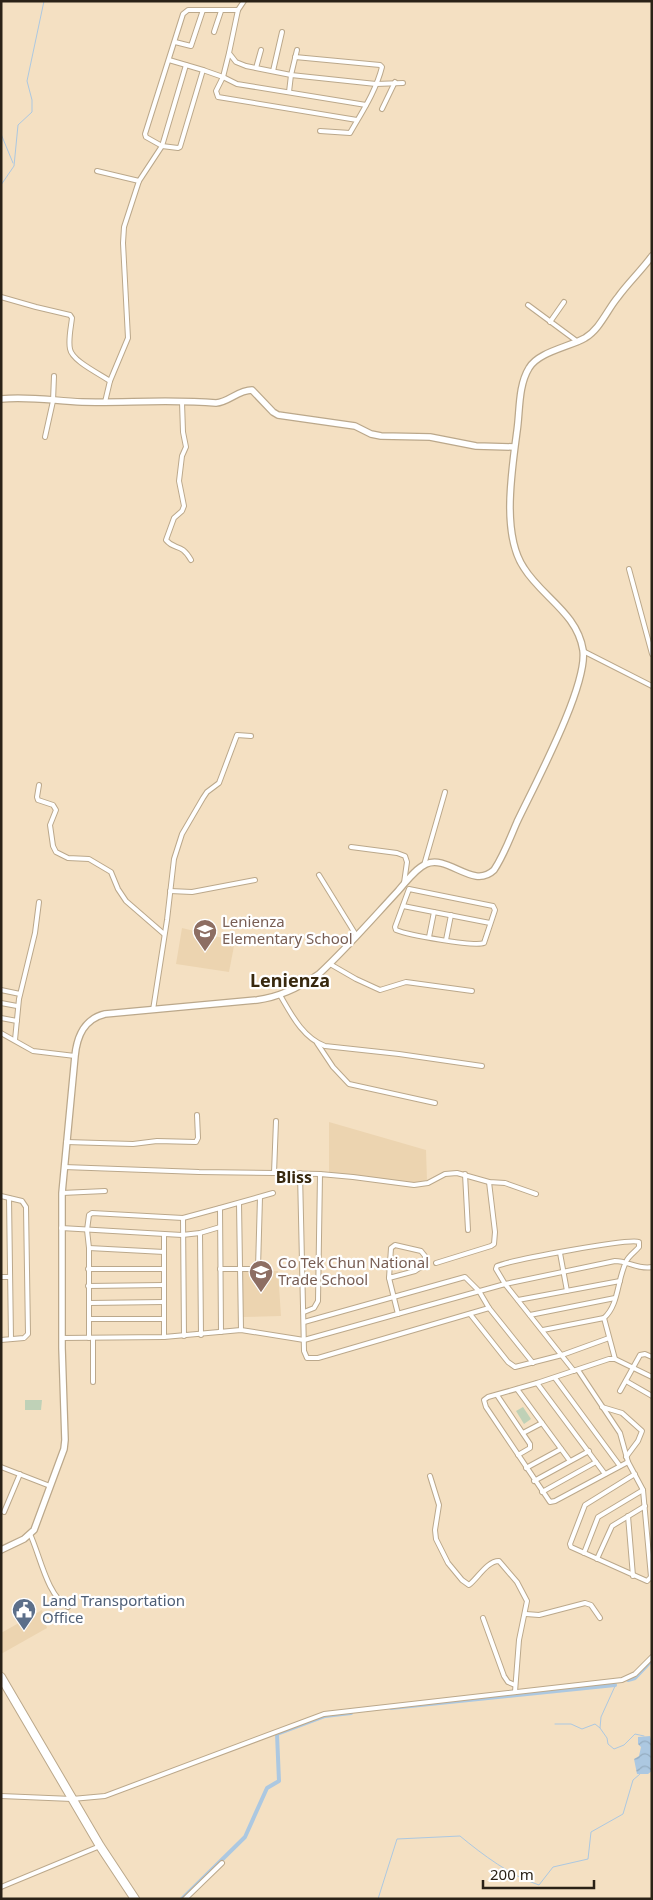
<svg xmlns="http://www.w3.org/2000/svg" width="653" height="1900" font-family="'Noto Sans',sans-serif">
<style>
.built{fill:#ecd4b0}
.green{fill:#bfd1b7}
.water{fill:url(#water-waves)}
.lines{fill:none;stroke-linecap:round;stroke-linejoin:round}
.stream{stroke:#acc8e1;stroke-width:1}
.canal{stroke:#acc8e1;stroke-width:4}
.street-casing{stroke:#bba88b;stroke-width:6}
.secondary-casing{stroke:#bba88b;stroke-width:8}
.highway-casing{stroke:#bba88b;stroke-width:10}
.street{stroke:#fff;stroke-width:4}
.secondary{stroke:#fff;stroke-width:5.5}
.highway{stroke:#fff;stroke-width:8}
.labels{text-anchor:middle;stroke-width:4.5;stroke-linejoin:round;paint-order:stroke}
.education-label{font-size:15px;fill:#785e54;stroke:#fff;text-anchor:start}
.service-label{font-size:15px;fill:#4e5e75;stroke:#fff;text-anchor:start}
.neighbourhood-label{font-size:16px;font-weight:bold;fill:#37280e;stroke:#fff}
.quarter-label{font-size:18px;font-weight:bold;fill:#37280e;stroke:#fff}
</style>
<defs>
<pattern id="water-waves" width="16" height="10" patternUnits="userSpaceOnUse" patternTransform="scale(1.25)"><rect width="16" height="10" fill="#acc8e1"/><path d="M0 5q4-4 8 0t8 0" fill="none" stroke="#94acc0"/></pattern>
</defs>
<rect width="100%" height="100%" fill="#f4e0c2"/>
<g class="built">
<polygon points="182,928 235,941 229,972 176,964"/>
<polygon points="329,1122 426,1150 427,1180 417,1184 329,1173"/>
<polygon points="242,1270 278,1271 281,1316 242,1317"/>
<polygon points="42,1610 47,1628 1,1654 1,1633"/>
</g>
<g class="green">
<polygon points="25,1400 42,1400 41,1410 25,1410"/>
<polygon points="523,1407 531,1419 524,1424 516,1411"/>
</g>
<polygon class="water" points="650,1736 652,1743 652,1771 648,1774 637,1774 634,1759 639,1756 641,1747 638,1744 638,1737"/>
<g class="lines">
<g class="stream">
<polyline points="1,134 13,163"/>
<polyline points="1,185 14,166 18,125 32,112 32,100 27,81 44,1"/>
<polyline points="555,1724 571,1724 582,1729 595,1724 600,1728 601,1717 616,1684"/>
<polyline points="600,1728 607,1738 608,1744 614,1749 624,1745 635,1734 644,1736"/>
<path d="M378,1899L397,1839L460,1836C483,1855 511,1876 539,1885L553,1867L588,1859L591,1832L623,1814L633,1780L640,1774"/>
</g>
<g class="canal">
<polyline points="628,1680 635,1678 652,1660"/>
<polyline points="391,1708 615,1685"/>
<polyline points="182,1899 245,1837 267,1788 279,1781 277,1734 325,1716 351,1713"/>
</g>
<g class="street-casing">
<g id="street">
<polyline points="244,1 238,10 229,53 236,62 246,66 291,75 376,84 403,83"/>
<polyline points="214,32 221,11"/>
<polyline points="175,42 191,46 203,10"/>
<polyline points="229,53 223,77 216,91 218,97 357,120"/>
<path d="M295,57L380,65L382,67C376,91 362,112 350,133L320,131"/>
<polyline points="169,60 203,70 180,147 178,148 162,146 146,137 145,134 183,14 188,10 238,10"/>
<polyline points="256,68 261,50"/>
<polyline points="203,70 223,77 237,84 366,105"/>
<polyline points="273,71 282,32"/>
<polyline points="289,92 291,75 297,50"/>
<polyline points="382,109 395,82"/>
<polyline points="97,171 139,181"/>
<path d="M1,297L36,307L70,315L72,318C71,327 68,340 70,349C72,361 100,374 110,381"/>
<polyline points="528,305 578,342"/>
<polyline points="550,322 564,302"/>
<polyline points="105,402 110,381 128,338 123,243 124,227 139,181 162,146 186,65"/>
<path d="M182,402L183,432L186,447L182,456L179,481L184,506L182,511L174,518L166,540C175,551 181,542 191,560"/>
<polyline points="45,437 53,401 54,376"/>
<polyline points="629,569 652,654"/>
<polyline points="583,651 652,686"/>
<polyline points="39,785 37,797 38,800 53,805 56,810 50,825 53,846 56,852 68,858 89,859 111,872 118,889 126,901 164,934"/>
<polyline points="351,847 397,853 405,856 407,862 404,883"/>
<polyline points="424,865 445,792"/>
<polyline points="319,875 356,935"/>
<path d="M409,889L493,906L495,910L484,943C474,947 408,935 396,930L395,927Z"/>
<polyline points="170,891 192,892 255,880"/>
<polyline points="403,906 490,923"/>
<polyline points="429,937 434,912"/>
<polyline points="446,940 451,915"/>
<polyline points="330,964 356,979 380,990 406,982 472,991"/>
<polyline points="1,990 20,994"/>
<path d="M280,995C291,1014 303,1038 325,1046L399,1054L482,1066"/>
<polyline points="1,1003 17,1006"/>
<polyline points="153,1010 167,920 174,859 182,834 203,798 207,792 219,783 237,735 251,736"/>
<polyline points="1,1018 17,1021"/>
<polyline points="1,1033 33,1051 75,1056"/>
<polyline points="15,1040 19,999 35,933 39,902"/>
<polyline points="317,1043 333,1067 349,1084 435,1103"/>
<polyline points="66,1142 133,1144 157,1141 196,1142 198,1138 197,1115"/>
<polyline points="64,1167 199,1172 274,1173 276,1121"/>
<polyline points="274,1173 320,1174"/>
<polyline points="300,1173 304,1351 307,1358 318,1358 489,1308"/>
<polyline points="465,1174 468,1230"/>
<polyline points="62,1193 105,1191"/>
<polyline points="1,1196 22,1201 26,1207 28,1334 24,1338 1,1340"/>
<polyline points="9,1198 11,1339"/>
<polyline points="239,1203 241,1330"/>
<polyline points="183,1218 184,1336"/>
<polyline points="61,1228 182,1235 200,1233 220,1227"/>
<polyline points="200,1233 201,1335"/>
<polygon points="395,1245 421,1251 425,1256 424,1265 415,1271 389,1278 391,1248"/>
<polyline points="89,1248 164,1252"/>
<polyline points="560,1253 567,1291"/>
<polyline points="436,1263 491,1246 494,1244 495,1232 489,1182"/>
<polyline points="303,1264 318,1263"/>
<polyline points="258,1268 260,1197"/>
<polyline points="88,1269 164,1269"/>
<polyline points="220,1269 269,1269"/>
<polyline points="1,1277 10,1277"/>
<polyline points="389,1278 398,1314"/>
<polyline points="88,1286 164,1285"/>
<polyline points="518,1300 620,1281"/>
<polyline points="89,1303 164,1302"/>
<polyline points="304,1312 314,1308 318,1301 320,1174 353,1177 414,1185 428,1183 445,1174 457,1173 489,1182 505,1183 536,1194"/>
<polyline points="470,1314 508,1362 515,1367 562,1355 609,1338"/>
<polyline points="530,1315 615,1298"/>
<polyline points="604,1318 615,1359"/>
<polyline points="89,1319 164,1319"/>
<polyline points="304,1322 465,1277 479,1291 489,1308 533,1363"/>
<path d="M543,1330L604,1318C619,1305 617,1280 626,1262C628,1256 635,1252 639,1247V1242C629,1238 512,1260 497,1266L496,1269L505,1284L615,1261C628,1261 639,1270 652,1267"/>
<polyline points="221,1332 220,1208 273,1193"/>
<polyline points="164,1337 164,1235"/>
<polyline points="62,1338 164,1337 241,1330 304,1340 505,1284 574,1371"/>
<polyline points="89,1338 89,1248 87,1230 89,1215 92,1213 183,1218 220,1208"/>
<polyline points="578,1370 620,1433 628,1462"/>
<polyline points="555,1378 620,1466"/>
<polyline points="626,1381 652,1396"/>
<polyline points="93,1382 93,1338"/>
<polyline points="537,1383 605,1474"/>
<polyline points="517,1389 570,1461"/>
<polyline points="620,1391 640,1355 645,1354 652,1357"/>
<polyline points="497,1395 530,1444 530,1448 518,1455"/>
<polyline points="602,1407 622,1413 642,1431 638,1441 626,1457"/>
<polyline points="523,1433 542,1423"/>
<polyline points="1,1467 50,1486"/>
<polyline points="526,1468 561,1449"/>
<polyline points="635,1474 585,1505 570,1544 571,1547 647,1581 651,1577 643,1490 628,1462 555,1501 550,1502 486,1407 484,1400 488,1397 537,1383 609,1359 615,1359 652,1377"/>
<path d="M430,1476L439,1505L435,1530L436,1539L448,1563L462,1580L469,1585C478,1578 487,1561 499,1561L517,1582L527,1601L519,1640L515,1692"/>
<polyline points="534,1481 589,1451"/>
<polyline points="542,1492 596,1462"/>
<polyline points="4,1512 20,1474"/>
<polyline points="628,1516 633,1576"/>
<path d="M30,1534C40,1555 47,1596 68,1607"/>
<polyline points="584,1553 598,1517 643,1490"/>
<polyline points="597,1559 612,1526 645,1506"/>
<polyline points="526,1614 539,1615 585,1603 591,1605 600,1618"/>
<polyline points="483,1618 504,1676 508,1682 515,1685"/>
<polyline points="1,1796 72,1799 105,1796 324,1714 622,1680 635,1674 652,1657"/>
<polyline points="1,1887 100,1846"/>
<polyline points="185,1899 222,1863"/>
</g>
</g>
<g class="secondary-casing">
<g id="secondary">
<path d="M1,399C28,396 55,401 82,402C126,403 171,399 216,403C229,402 238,390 252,390L273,412L278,415L355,426L371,434L381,436L430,437L476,446L514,447"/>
<path d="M1,1550L24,1539L34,1530L64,1449L65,1440L62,1348V1193L75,1056C77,1036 84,1019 105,1014L257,1000C280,997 300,987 319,974C347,948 372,919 398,891C406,882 415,869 426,864C448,854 473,890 494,870C504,855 510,838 517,822C534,786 588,686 583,650C577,613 542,597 524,568C501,534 512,470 517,431C520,411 518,386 529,368C538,352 569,347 585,338C600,329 607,310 618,297C628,283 641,271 652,256"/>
</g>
</g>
<g class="highway-casing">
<polyline id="highway" points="1,1677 100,1846 135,1899"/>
</g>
<use href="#street" class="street"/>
<use href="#secondary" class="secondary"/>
<use href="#highway" class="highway"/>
</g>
<defs>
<g id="school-pin" transform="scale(1.25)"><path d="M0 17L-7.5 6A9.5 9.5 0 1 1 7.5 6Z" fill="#8d6e63" stroke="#fff"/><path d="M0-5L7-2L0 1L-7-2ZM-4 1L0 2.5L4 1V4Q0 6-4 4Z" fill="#fff"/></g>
<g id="civic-pin" transform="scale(1.25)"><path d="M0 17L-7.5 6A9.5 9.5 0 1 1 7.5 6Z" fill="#5c6f8a" stroke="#fff"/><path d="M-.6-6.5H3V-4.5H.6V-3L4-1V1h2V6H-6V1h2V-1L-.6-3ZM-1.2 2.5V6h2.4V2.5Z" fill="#fff"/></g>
</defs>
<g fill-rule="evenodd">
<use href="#school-pin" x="205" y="931"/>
<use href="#school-pin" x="261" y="1272"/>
<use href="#civic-pin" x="24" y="1610"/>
</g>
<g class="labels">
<g class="education-label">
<text x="222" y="927">Lenienza<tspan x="222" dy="17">Elementary School</tspan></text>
<text x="278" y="1268">Co Tek Chun National<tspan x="278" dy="17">Trade School</tspan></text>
</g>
<g class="service-label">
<text x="42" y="1606">Land Transportation<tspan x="42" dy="17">Office</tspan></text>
</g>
<g class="neighbourhood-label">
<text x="294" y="1183">Bliss</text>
</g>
<g class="quarter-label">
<text x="290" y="987">Lenienza</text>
</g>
</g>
<rect width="653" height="1900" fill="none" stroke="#2a2217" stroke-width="5"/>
<path d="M483 1880v8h111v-8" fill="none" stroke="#2a2217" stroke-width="2.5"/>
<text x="490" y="1880" font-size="15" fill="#2a2217" stroke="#ffffff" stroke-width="4" paint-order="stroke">200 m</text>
</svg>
